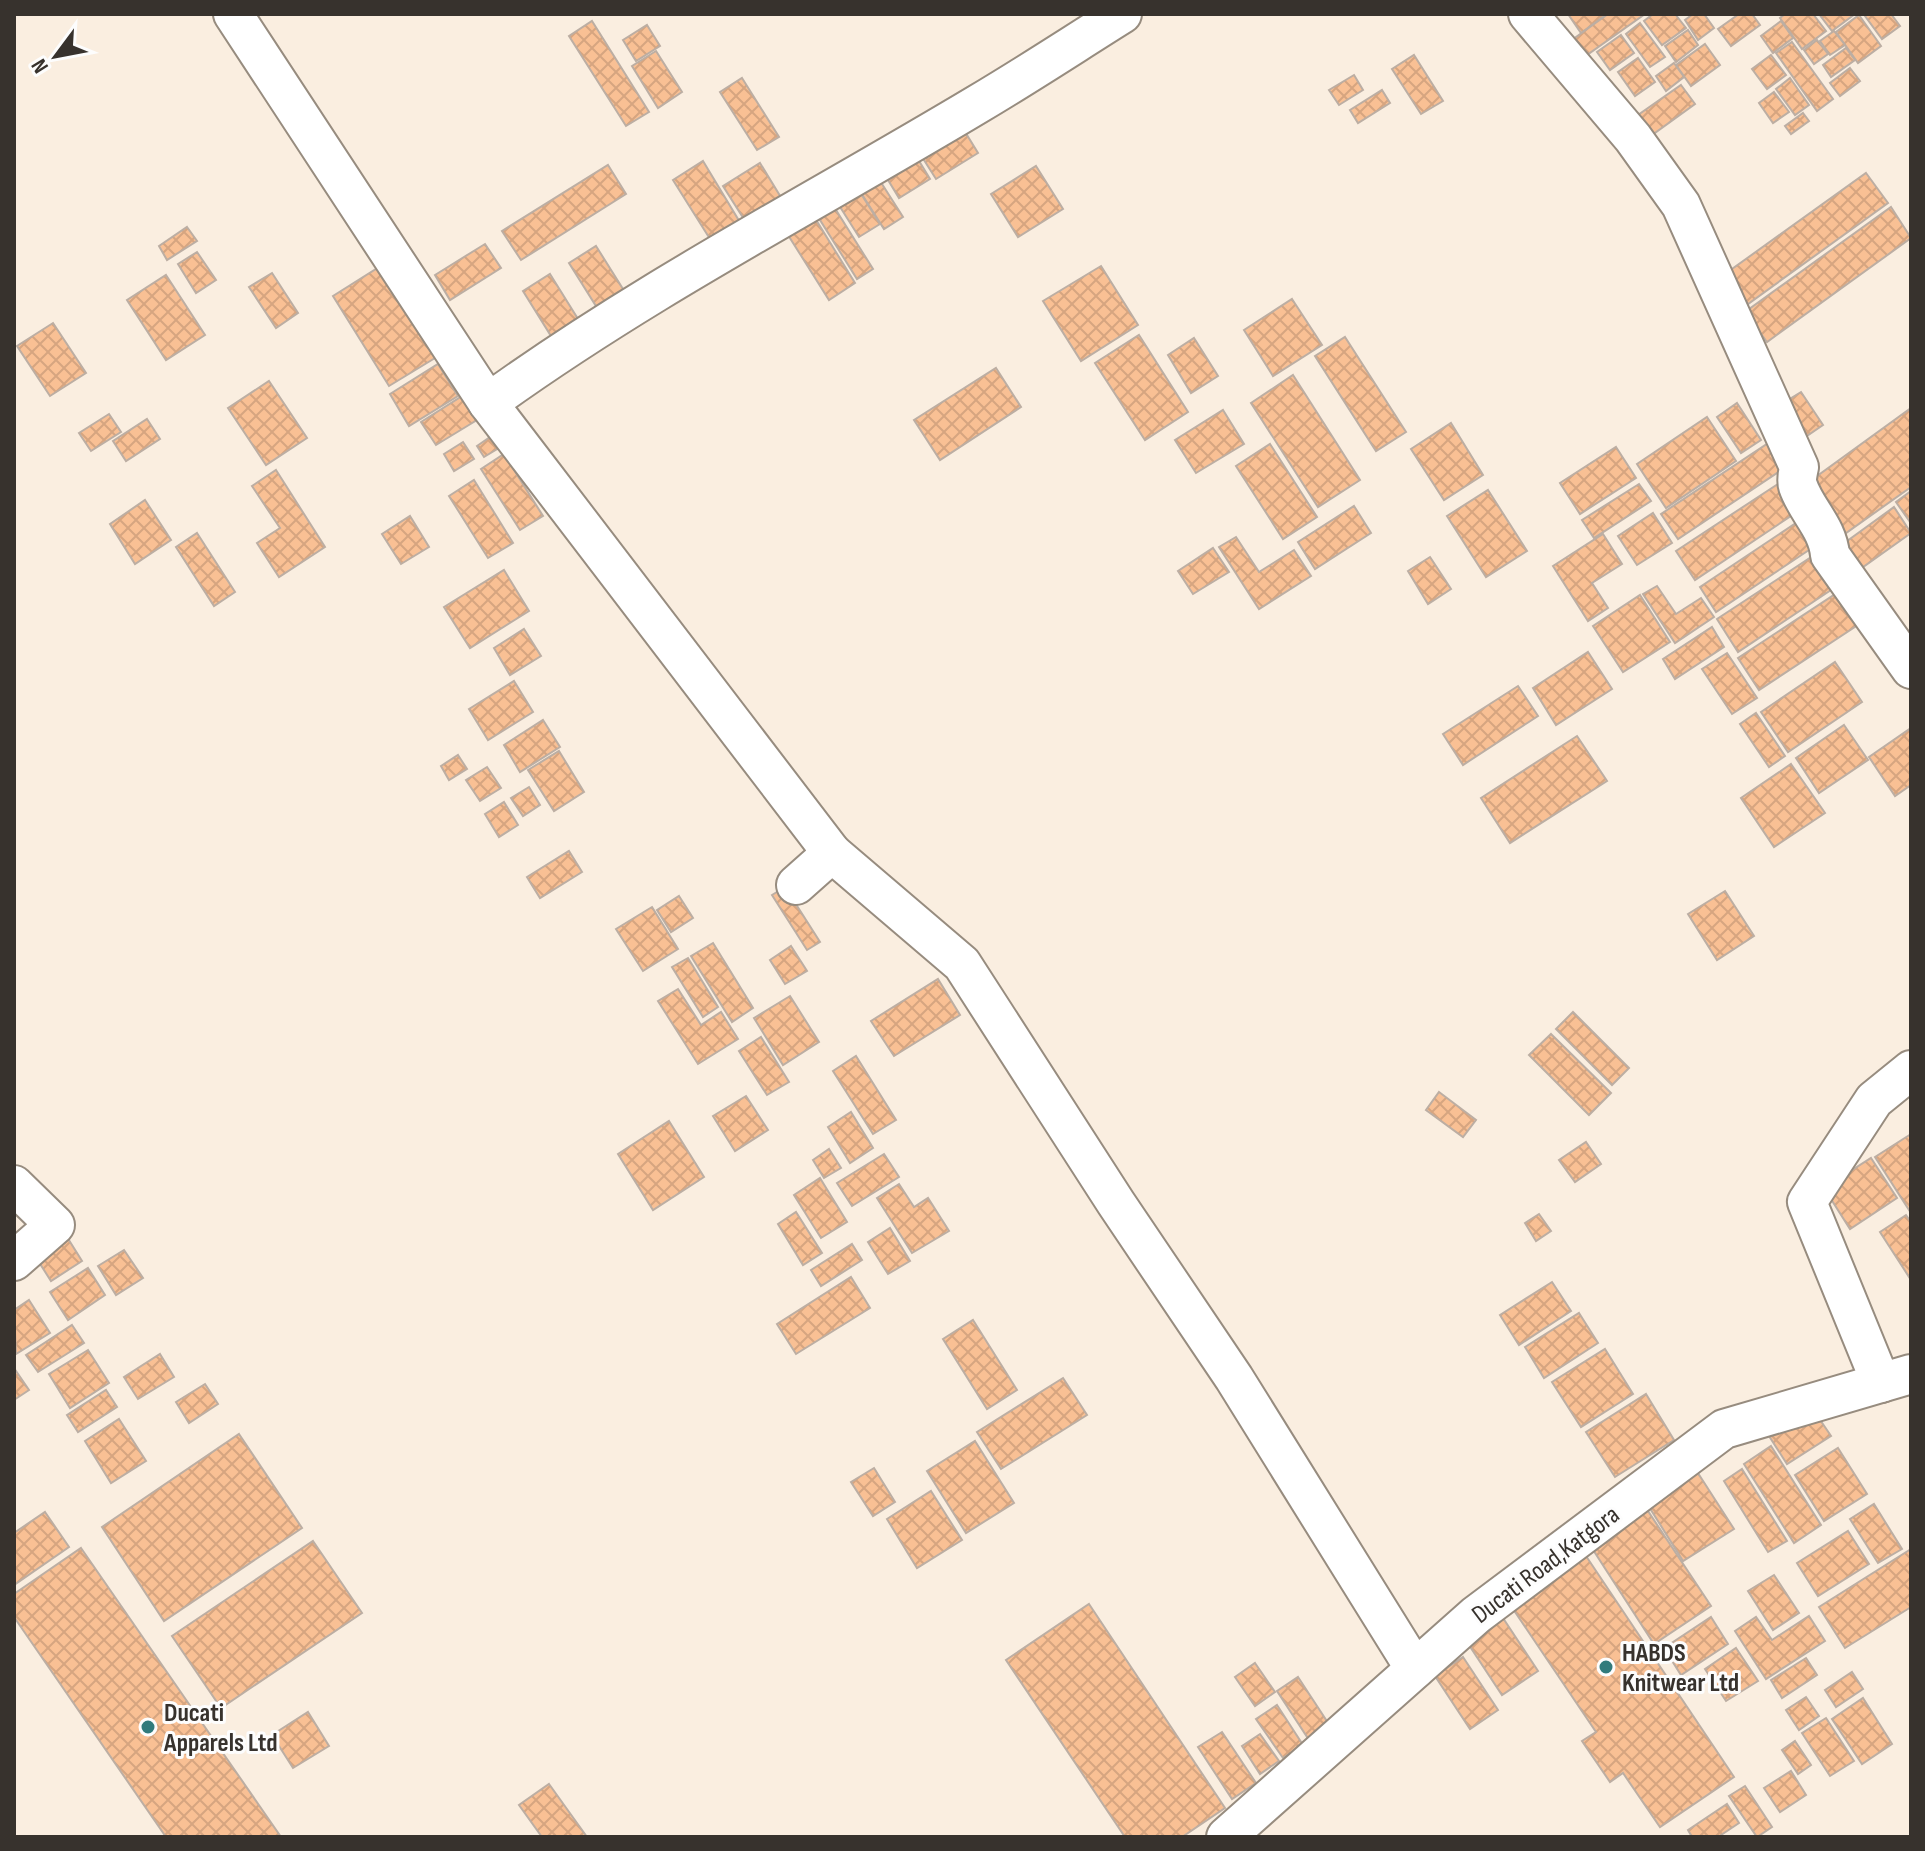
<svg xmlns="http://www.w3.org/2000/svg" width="1925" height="1851" font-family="'Sofia Sans Condensed',sans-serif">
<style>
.building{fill:url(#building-cross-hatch);stroke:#bcaea3;stroke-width:2}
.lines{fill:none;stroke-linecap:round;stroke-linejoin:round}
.street-casing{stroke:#978c7f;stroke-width:42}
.street{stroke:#fff;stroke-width:38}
.poi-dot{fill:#327b7c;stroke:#fdfdfd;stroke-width:3}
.labels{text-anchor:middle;stroke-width:6;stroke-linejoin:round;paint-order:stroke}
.street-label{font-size:26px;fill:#37322d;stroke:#fdfdfd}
.poi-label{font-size:26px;font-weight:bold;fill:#37322d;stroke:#fdfdfd;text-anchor:start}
</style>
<defs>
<pattern id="building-cross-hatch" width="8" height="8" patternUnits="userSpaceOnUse" patternTransform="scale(2)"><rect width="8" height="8" fill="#f9c094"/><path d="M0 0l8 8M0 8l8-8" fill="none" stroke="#d6a580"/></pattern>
</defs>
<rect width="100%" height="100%" fill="#faeee0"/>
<g class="building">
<polygon points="1568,14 1607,14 1581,33"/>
<polygon points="1608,14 1645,14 1577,62 1565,45"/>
<polygon points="1653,14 1675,14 1686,28 1662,45 1644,21"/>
<polygon points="1693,14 1704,14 1714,28 1698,40 1685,20"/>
<polygon points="1739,14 1752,14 1760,25 1731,46 1718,29"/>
<polygon points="1785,14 1813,14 1826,31 1802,49 1780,18"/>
<polygon points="1819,14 1855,14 1832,31"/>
<polygon points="1868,14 1891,14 1900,26 1882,39 1865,16"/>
<polygon points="1859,15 1881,46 1858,63 1836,32"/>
<polygon points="592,21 649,112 626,126 569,36"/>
<polygon points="1781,21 1793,38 1773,53 1761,36"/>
<polygon points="1640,23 1665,57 1650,67 1626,34"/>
<polygon points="647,25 660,46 636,61 623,40"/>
<polygon points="1688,30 1698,45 1676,62 1665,46"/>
<polygon points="1834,31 1845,45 1830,55 1820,41"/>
<polygon points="1621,35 1634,53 1610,70 1597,52"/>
<polygon points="1817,40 1828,54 1814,64 1804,50"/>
<polygon points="1792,42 1833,99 1817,111 1776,53"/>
<polygon points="1705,44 1720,65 1691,86 1676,65"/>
<polygon points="1846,48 1855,60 1831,77 1823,65"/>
<polygon points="656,51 682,92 658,108 632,66"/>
<polygon points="1414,55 1443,101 1421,114 1392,69"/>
<polygon points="1771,55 1786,75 1767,89 1752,69"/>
<polygon points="1638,58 1655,82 1635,96 1618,72"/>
<polygon points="1674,63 1684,77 1666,91 1656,76"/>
<polygon points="1850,68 1860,81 1840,96 1830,83"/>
<polygon points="1354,75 1363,90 1339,105 1329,90"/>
<polygon points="742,78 779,137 757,150 720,92"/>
<polygon points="1790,78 1809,105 1795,115 1776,89"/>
<polygon points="1681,85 1695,104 1652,135 1638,115"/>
<polygon points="1382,90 1390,103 1358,123 1350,110"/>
<polygon points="1774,92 1789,112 1773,123 1759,103"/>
<polygon points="1803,113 1809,121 1791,134 1785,126"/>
<polygon points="959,122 978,153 936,179 917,149"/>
<polygon points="913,151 930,179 899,198 882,170"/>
<polygon points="703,161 744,229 715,247 673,180"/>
<polygon points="760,163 785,204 749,227 723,186"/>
<polygon points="608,165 626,194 521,260 502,231"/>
<polygon points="1036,166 1063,209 1018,237 991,194"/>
<polygon points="875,173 903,217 884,229 856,185"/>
<polygon points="1866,173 1888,203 1748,304 1725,274"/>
<polygon points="858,189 880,224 859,237 837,202"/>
<polygon points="831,202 873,269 857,279 815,212"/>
<polygon points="1891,207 1911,238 1767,342 1745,312"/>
<polygon points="810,210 855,283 829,300 783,227"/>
<polygon points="187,227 197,241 167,260 159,246"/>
<polygon points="485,244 501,268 450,300 435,275"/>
<polygon points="596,246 628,297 601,314 569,263"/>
<polygon points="197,252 216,280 196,293 178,264"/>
<polygon points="384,264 440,355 389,386 333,296"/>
<polygon points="1101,266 1138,325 1081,361 1043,301"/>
<polygon points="272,273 298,313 276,328 249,287"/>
<polygon points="550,274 583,327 556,344 523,291"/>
<polygon points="166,275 205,335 166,360 127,300"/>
<polygon points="1292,299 1322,345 1273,376 1244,330"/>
<polygon points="53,323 86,373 50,396 17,346"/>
<polygon points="1139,335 1188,412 1145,440 1095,363"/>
<polygon points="1345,337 1406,432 1376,451 1315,356"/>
<polygon points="1194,338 1218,376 1191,393 1168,355"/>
<polygon points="438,364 458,396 409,426 390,394"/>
<polygon points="996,368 1021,407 940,460 914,420"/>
<polygon points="1293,375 1360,480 1318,507 1251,403"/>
<polygon points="269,381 307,438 266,465 228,408"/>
<polygon points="1801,392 1823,425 1798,442 1775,408"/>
<polygon points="467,393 482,417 436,445 421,422"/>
<polygon points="1737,403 1761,440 1741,453 1717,417"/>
<polygon points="1911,408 1911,487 1839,538 1802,487"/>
<polygon points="1223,410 1244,444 1196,473 1175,440"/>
<polygon points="109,414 121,432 91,451 79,433"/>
<polygon points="1707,417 1736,461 1666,508 1637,464"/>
<polygon points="147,419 160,439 126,461 113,441"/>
<polygon points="1451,423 1483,475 1444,500 1411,449"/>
<polygon points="496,433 504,445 484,457 477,446"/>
<polygon points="1776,438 1792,463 1678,539 1661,514"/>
<polygon points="463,442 474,459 454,471 444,454"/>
<polygon points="1270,444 1317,517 1283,539 1236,466"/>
<polygon points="1616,447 1636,478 1580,514 1560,483"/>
<polygon points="504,454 543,516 520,530 481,469"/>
<polygon points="276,470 325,547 279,577 257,543 280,528 252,486"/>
<polygon points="1787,478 1806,506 1695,580 1676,551"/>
<polygon points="474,480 513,543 488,558 449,496"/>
<polygon points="1639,484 1651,501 1594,538 1582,520"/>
<polygon points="1488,490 1527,551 1486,577 1447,516"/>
<polygon points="1911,491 1911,521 1910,522 1896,502"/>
<polygon points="145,500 171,540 135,564 110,524"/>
<polygon points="1354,506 1371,533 1315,569 1298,542"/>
<polygon points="1894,507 1911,533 1849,577 1832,552"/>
<polygon points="1653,513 1672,543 1637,565 1618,536"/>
<polygon points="1808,515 1824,540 1716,612 1700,587"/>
<polygon points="410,516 429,547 401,564 382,534"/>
<polygon points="197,533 235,592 214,606 176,547"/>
<polygon points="1603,534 1622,564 1592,583 1608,608 1588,621 1553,566"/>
<polygon points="1236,537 1259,572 1294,550 1311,576 1259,609 1219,547"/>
<polygon points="1213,548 1229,572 1193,594 1178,571"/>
<polygon points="1822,550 1843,582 1738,652 1717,619"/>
<polygon points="1430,557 1451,589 1428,604 1408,571"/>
<polygon points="504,570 529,611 470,648 444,607"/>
<polygon points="1657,586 1676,614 1701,598 1714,617 1675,643 1643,594"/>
<polygon points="1846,587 1867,619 1759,690 1738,658"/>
<polygon points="1640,595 1670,642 1623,672 1593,626"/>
<polygon points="1712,627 1724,647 1675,679 1663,659"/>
<polygon points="524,629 541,656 510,675 494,648"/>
<polygon points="1588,652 1612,689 1556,725 1533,688"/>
<polygon points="1727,653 1757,698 1732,714 1702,669"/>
<polygon points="1835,662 1862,702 1788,752 1761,712"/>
<polygon points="514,681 533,712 488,740 469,709"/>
<polygon points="1518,686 1538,716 1463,765 1443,734"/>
<polygon points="1756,713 1785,756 1769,767 1740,724"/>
<polygon points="543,720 560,747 520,772 504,745"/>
<polygon points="1844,725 1868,760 1819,793 1796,758"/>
<polygon points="1911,728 1911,785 1895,796 1869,757"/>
<polygon points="1577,736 1607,781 1510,843 1481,798"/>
<polygon points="559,751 584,792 554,811 528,770"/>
<polygon points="458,755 467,769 449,780 441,766"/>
<polygon points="1791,764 1825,813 1774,847 1741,798"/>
<polygon points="487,767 501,788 480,801 466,780"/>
<polygon points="529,787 540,805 523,816 511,798"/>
<polygon points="504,802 518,825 499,837 485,814"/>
<polygon points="569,851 582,872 540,898 527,877"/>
<polygon points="785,887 820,942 807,950 772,895"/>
<polygon points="1725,891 1754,936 1717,960 1688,914"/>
<polygon points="679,896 693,918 671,932 657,910"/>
<polygon points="652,907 678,949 643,971 616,929"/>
<polygon points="713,943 753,1008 732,1022 691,956"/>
<polygon points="791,946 807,971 785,984 770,960"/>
<polygon points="688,958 718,1007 703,1017 672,967"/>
<polygon points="938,979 960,1015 894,1056 871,1021"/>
<polygon points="678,989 701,1025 721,1012 738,1039 698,1064 658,1001"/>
<polygon points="790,996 819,1042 783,1065 754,1018"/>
<polygon points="1573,1012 1629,1068 1612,1085 1556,1029"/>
<polygon points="1551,1034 1611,1093 1589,1115 1529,1055"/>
<polygon points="761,1037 789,1082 767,1095 739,1051"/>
<polygon points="856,1056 896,1120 873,1134 833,1071"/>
<polygon points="1439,1092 1476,1120 1463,1137 1426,1110"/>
<polygon points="746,1096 768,1130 735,1151 713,1116"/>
<polygon points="851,1112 873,1148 850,1163 828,1127"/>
<polygon points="669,1121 704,1177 653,1210 618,1154"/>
<polygon points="1911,1134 1911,1213 1875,1157"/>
<polygon points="1586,1142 1601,1164 1575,1182 1559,1160"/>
<polygon points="829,1149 841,1168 824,1178 813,1160"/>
<polygon points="884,1154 899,1177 852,1206 837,1183"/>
<polygon points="1871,1158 1897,1198 1850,1229 1824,1188"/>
<polygon points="820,1178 847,1222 821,1238 794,1195"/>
<polygon points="899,1184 914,1207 928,1198 949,1231 912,1253 877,1198"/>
<polygon points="796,1212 822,1253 803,1265 778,1224"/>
<polygon points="1539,1214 1551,1231 1536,1241 1525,1223"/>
<polygon points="1906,1215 1911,1222 1911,1280 1880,1232"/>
<polygon points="890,1228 910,1261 888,1274 868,1242"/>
<polygon points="67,1237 82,1261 51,1281 35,1256"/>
<polygon points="852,1244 862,1260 821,1286 811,1270"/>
<polygon points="124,1250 143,1278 116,1295 98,1266"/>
<polygon points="88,1268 105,1295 68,1320 50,1292"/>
<polygon points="851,1277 870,1308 796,1354 777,1324"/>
<polygon points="1552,1282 1571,1311 1519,1345 1500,1315"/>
<polygon points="29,1300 50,1333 16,1354 14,1310"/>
<polygon points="1579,1313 1598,1343 1544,1378 1525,1347"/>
<polygon points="973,1320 1017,1390 987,1409 943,1339"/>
<polygon points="72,1325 84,1343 38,1372 26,1355"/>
<polygon points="1605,1349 1633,1394 1581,1427 1552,1382"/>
<polygon points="88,1350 109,1383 70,1408 49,1374"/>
<polygon points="160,1354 174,1377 138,1399 124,1377"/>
<polygon points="14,1368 29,1390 14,1400"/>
<polygon points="1063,1378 1087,1415 1001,1469 977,1432"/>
<polygon points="205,1384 218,1404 189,1423 176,1402"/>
<polygon points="106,1390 117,1407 78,1432 67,1415"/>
<polygon points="1646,1394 1674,1440 1615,1477 1586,1432"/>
<polygon points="1812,1408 1831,1436 1787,1464 1769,1436"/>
<polygon points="119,1419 146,1461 111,1483 85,1441"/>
<polygon points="239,1434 302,1528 164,1621 102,1527"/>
<polygon points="975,1441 1014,1503 966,1533 927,1471"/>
<polygon points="1771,1446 1821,1525 1794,1543 1744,1464"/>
<polygon points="1838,1448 1867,1494 1824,1521 1795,1475"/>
<polygon points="874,1468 895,1502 873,1516 851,1482"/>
<polygon points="1742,1469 1787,1541 1768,1552 1724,1481"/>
<polygon points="1696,1470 1734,1529 1683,1561 1646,1502"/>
<polygon points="931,1491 962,1540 917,1568 887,1519"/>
<polygon points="1874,1504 1902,1549 1878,1563 1850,1519"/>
<polygon points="1644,1505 1711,1606 1654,1644 1588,1542"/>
<polygon points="45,1512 69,1547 14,1585 14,1533"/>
<polygon points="1848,1531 1869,1564 1818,1596 1797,1563"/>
<polygon points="313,1541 362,1613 221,1708 172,1636"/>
<polygon points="81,1548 281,1837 166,1837 14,1617 14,1594"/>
<polygon points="1911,1549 1911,1607 1845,1648 1819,1607"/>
<polygon points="1584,1553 1734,1777 1660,1827 1623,1773 1610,1782 1582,1741 1596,1732 1509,1603"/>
<polygon points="1774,1575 1799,1613 1773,1630 1748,1591"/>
<polygon points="1089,1604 1225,1808 1182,1837 1125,1837 1006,1660"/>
<polygon points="1501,1615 1538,1671 1502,1695 1465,1639"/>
<polygon points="1809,1616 1825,1641 1766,1679 1735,1631 1756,1617 1772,1640"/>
<polygon points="1711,1617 1728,1644 1681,1675 1664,1648"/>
<polygon points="1736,1648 1758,1681 1726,1701 1705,1669"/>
<polygon points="1463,1657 1498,1710 1470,1729 1435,1676"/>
<polygon points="1806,1658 1817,1675 1782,1698 1771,1680"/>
<polygon points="1255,1663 1275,1692 1255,1706 1235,1677"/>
<polygon points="1852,1672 1863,1689 1836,1707 1825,1690"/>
<polygon points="1298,1677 1334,1732 1313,1746 1277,1691"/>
<polygon points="1806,1697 1819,1716 1799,1730 1786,1710"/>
<polygon points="1863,1698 1892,1744 1862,1764 1832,1719"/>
<polygon points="1277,1705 1303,1745 1283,1758 1256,1719"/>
<polygon points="308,1712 329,1746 293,1768 272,1735"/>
<polygon points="1826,1718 1854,1761 1830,1776 1802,1733"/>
<polygon points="1222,1732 1256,1783 1232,1799 1198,1747"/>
<polygon points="1260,1734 1279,1761 1260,1774 1242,1746"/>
<polygon points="1795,1741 1811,1765 1798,1774 1782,1750"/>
<polygon points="1791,1771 1806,1795 1780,1812 1764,1788"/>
<polygon points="549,1784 587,1837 542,1837 519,1805"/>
<polygon points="1745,1786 1772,1827 1757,1837 1729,1796"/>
<polygon points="1727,1804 1739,1823 1718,1837 1692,1837 1688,1830"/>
</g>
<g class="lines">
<g class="street-casing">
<g id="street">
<polyline points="233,14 488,403 832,853 796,885"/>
<path d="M1528,14L1633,138L1681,205L1799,467C1798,472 1796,480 1798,486C1806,510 1828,528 1830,555L1911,669"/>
<path d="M488,403C644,290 813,203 978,104C1027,75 1074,44 1122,14"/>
<polyline points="832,853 962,964 1116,1203 1234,1378 1415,1669"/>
<polyline points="14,1185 55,1225 14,1261"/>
<polyline points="1881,1383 1807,1202 1874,1100 1911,1070"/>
<polyline points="1226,1837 1476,1615 1724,1429 1911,1374"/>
</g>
</g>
<use href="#street" class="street"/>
</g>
<g class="poi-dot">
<circle cx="1606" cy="1667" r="8"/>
<circle cx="148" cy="1727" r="8"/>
</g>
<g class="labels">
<g class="street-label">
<text transform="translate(1545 1564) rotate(-37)" y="9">Ducati Road,Katgora</text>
</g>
<g class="poi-label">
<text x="1622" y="1661">HABDS<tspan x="1622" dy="30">Knitwear Ltd</tspan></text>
<text x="164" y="1721">Ducati<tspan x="164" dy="30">Apparels Ltd</tspan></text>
</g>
</g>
<rect width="1925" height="1851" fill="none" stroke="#37322d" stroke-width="32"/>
<g transform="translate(56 56) rotate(238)" stroke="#fdfdfd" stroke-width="6" paint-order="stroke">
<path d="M0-6L14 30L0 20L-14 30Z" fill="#37322d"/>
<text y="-12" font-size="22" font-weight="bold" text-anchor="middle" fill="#37322d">N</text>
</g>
</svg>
